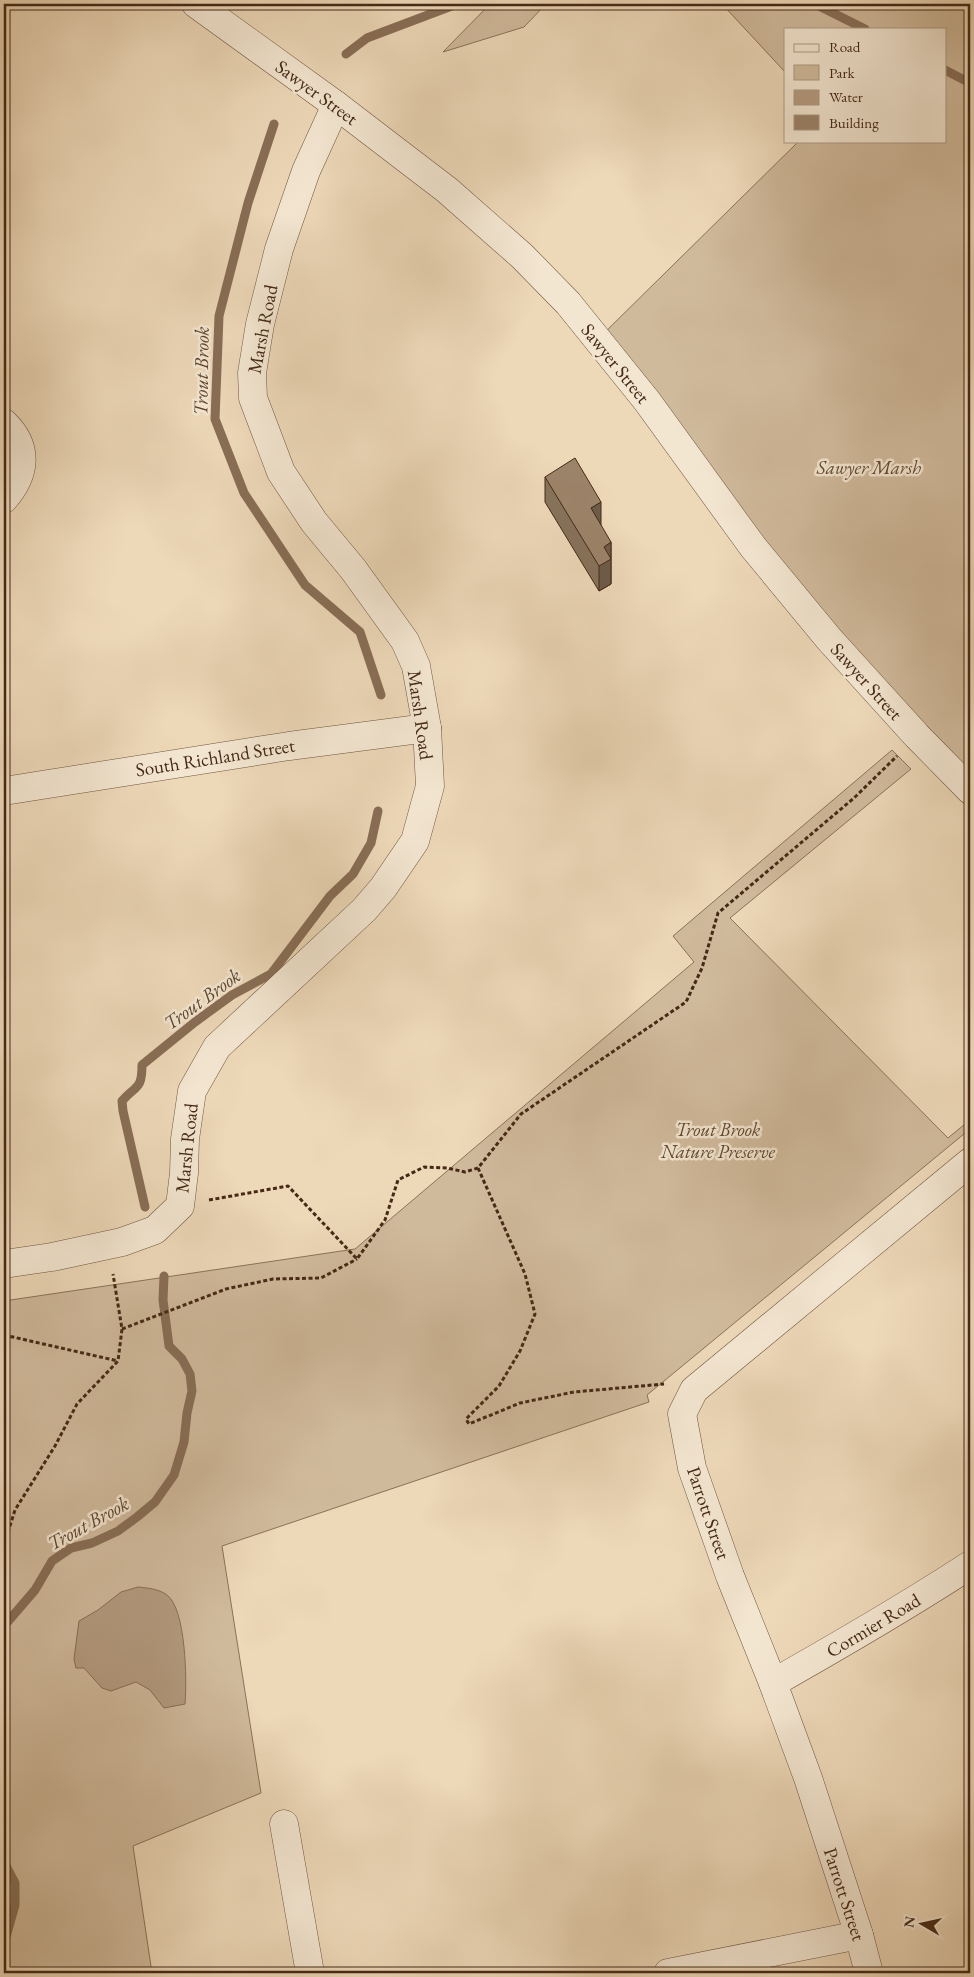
<svg xmlns="http://www.w3.org/2000/svg" width="974" height="1977" font-family="'EB Garamond',serif">
<style>
.green{fill:#d0ba9c;stroke:#8a7259}
.water{fill:#b49c81;stroke:#886e56}
.lines{fill:none;stroke-linecap:round;stroke-linejoin:round}
.stream{stroke:#886e56;stroke-width:9}
.minor-casing{stroke:#6f553e;stroke-width:29}
.path{stroke:#452916;stroke-width:3;stroke-dasharray:4 2.5;stroke-linecap:butt}
.minor{stroke:#f3e6d1;stroke-width:28}
.wall{fill:#86725b;stroke:#452916}
.shaded-wall{fill:#6d5c4a;stroke:#452916}
.building{fill:#9c846a;stroke:#452916}
.labels{text-anchor:middle;stroke-width:5;stroke-linejoin:round;paint-order:stroke}
.street-label{font-size:19px;fill:#452916;stroke:#f3e6d1}
.park-label{font-size:19px;font-style:italic;fill:#614631;stroke:#f3e6d1}
.water-label{font-size:20px;font-style:italic;fill:#614631;stroke:#f3e6d1}
</style>
<rect width="100%" height="100%" fill="#edd8b8"/>
<filter id="stains"><feTurbulence type="fractalNoise" baseFrequency=".004" numOctaves="4"/><feColorMatrix values="0 0 0 0 .2 0 0 0 0 .09 0 0 0 0 .02 0 0 0 .5 -.17"/></filter>
<radialGradient id="worn" r=".72"><stop offset=".6" stop-color="#630" stop-opacity="0"/><stop offset="1" stop-color="#630" stop-opacity=".3"/></radialGradient>
<g class="green">
<polygon points="490,4 546,4 524,27 443,52"/>
<polygon points="722,4 970,4 970,790 597,340 799,141 945,141 945,29 785,29 785,72"/>
<polygon points="892,750 911,769 730,918 948,1138 970,1120 970,1129 647,1395 649,1402 222,1546 261,1793 133,1846 152,1973 4,1973 4,1301 355,1249 694,962 673,936"/>
</g>
<path class="water" d="M138,1587C148,1588 159,1589 167,1595C186,1609 187,1681 185,1704L164,1708L150,1690L136,1682L111,1691L102,1688L84,1668H76L74,1659L79,1621L98,1610L121,1592Z"/>
<g class="lines">
<g class="stream">
<polyline points="815,4 865,29"/>
<polyline points="346,54 367,38 457,4"/>
<polyline points="945,70 970,83"/>
<polyline points="274,124 248,203 219,316 215,419 244,493 305,585 360,632 381,695"/>
<path d="M145,1207L123,1111L122,1101C136,1085 142,1090 142,1065L195,1022L232,995L271,974L330,896L353,874L371,843L378,811"/>
<polyline points="4,1626 35,1590 52,1561 71,1548 92,1543 118,1531 137,1517 155,1502 174,1475 184,1442 187,1413 192,1391 190,1374 182,1359 169,1346 163,1300 164,1276"/>
<polyline points="4,1862 15,1883 15,1905 4,1944"/>
</g>
<g class="minor-casing">
<g id="minor">
<polyline points="196,4 336,105 447,190 522,256 568,303 647,401 753,547 829,639 917,736 970,790"/>
<path d="M4,423C29,447 26,474 4,499"/>
<polyline points="4,791 289,746 427,728"/>
<polyline points="4,1264 52,1257 122,1242 155,1230 180,1206 184,1173 185,1139 192,1091 217,1047 364,910 383,888 415,841 430,786 427,728 416,666 405,641 353,569 314,522 281,472 253,398 252,373 260,324 279,249 306,171 336,105"/>
<path d="M773,1683C840,1645 906,1607 970,1565"/>
<polyline points="284,1824 310,1973"/>
<polyline points="668,1973 859,1935"/>
<polyline points="869,1973 859,1935 808,1778 773,1683 730,1576 692,1468 682,1414 694,1390 970,1162"/>
</g>
</g>
<g class="path">
<polyline points="478,1168 525,1274 535,1314 520,1351 499,1386 466,1419 469,1424 520,1403 574,1392 664,1384"/>
<polyline points="209,1200 288,1186 357,1259 385,1220 398,1180 424,1167 447,1168 465,1172 478,1168 521,1114 686,1002 702,968 718,913 854,798 897,756"/>
<polyline points="122,1329 226,1289 273,1279 321,1278 357,1259"/>
<polyline points="4,1335 118,1361"/>
<polyline points="4,1545 15,1510 55,1446 77,1404 118,1361 122,1329 113,1274"/>
</g>
<use href="#minor" class="minor"/>
</g>
<polygon class="wall" points="545,477 611,542 611,584 599,591 545,502"/>
<g class="shaded-wall">
<polygon points="601,502 601,527 591,508"/>
<polygon points="611,542 611,584 599,591 599,566 604,547"/>
</g>
<polygon class="building" points="575,458 601,502 591,508 611,542 604,547 611,559 599,566 545,477"/>
<g class="labels">
<g class="street-label">
<text transform="translate(317 92) rotate(36)" y="7">Sawyer Street</text>
<text transform="translate(262 329) rotate(-79)" y="7">Marsh Road</text>
<text transform="translate(616 363) rotate(51)" y="7">Sawyer Street</text>
<text transform="translate(867 681) rotate(48)" y="7">Sawyer Street</text>
<text transform="translate(421 715) rotate(82)" y="7">Marsh Road</text>
<text transform="translate(215 757) rotate(-9)" y="7">South Richland Street</text>
<text transform="translate(186 1148) rotate(-84)" y="7">Marsh Road</text>
<text transform="translate(709 1513) rotate(71)" y="7">Parrott Street</text>
<text transform="translate(873 1625) rotate(-31)" y="7">Cormier Road</text>
<text transform="translate(845 1894) rotate(72)" y="7">Parrott Street</text>
</g>
<g class="park-label">
<text x="869" y="474">Sawyer Marsh</text>
<text x="718" y="1136">Trout Brook<tspan x="718" dy="22">Nature Preserve</tspan></text>
</g>
<g class="water-label">
<text transform="translate(201 371) rotate(-89)" y="7">Trout Brook</text>
<text transform="translate(202 999) rotate(-36)" y="7">Trout Brook</text>
<text transform="translate(88 1523) rotate(-29)" y="7">Trout Brook</text>
</g>
</g>
<rect width="974" height="1977" fill="none" stroke="#edd8b8" stroke-width="20"/>
<rect x="5" y="5" width="964" height="1967" fill="none" stroke="#452916" stroke-width="2.5"/>
<rect x="10" y="10" width="954" height="1957" fill="none" stroke="#452916"/>
<rect x="784" y="28" width="162" height="115" fill="#f3e6d1" stroke="#ad9a86"/>
<rect x="794" y="44" width="25" height="8" fill="#f3e6d1" stroke="#ad9a86"/>
<text x="829" y="52" font-size="15" fill="#452916">Road</text>
<rect x="794" y="65" width="25" height="15" fill="#d0ba9c" stroke="#ad9a86"/>
<text x="829" y="78" font-size="15" fill="#452916">Park</text>
<rect x="794" y="90" width="25" height="15" fill="#b49c81" stroke="#ad9a86"/>
<text x="829" y="102" font-size="15" fill="#452916">Water</text>
<rect x="794" y="115" width="25" height="15" fill="#9c846a" stroke="#ad9a86"/>
<text x="829" y="128" font-size="15" fill="#452916">Building</text>
<g transform="translate(922 1924) rotate(279)" stroke="#f3e6d1" stroke-width="4" paint-order="stroke">
<path d="M0-4L9 19L0 12L-9 19Z" fill="#452916"/>
<text y="-8" font-size="14" font-weight="bold" text-anchor="middle" fill="#452916">N</text>
</g>
<rect width="100%" height="100%" filter="url(#stains)"/>
<rect width="100%" height="100%" fill="url(#worn)"/>
</svg>
